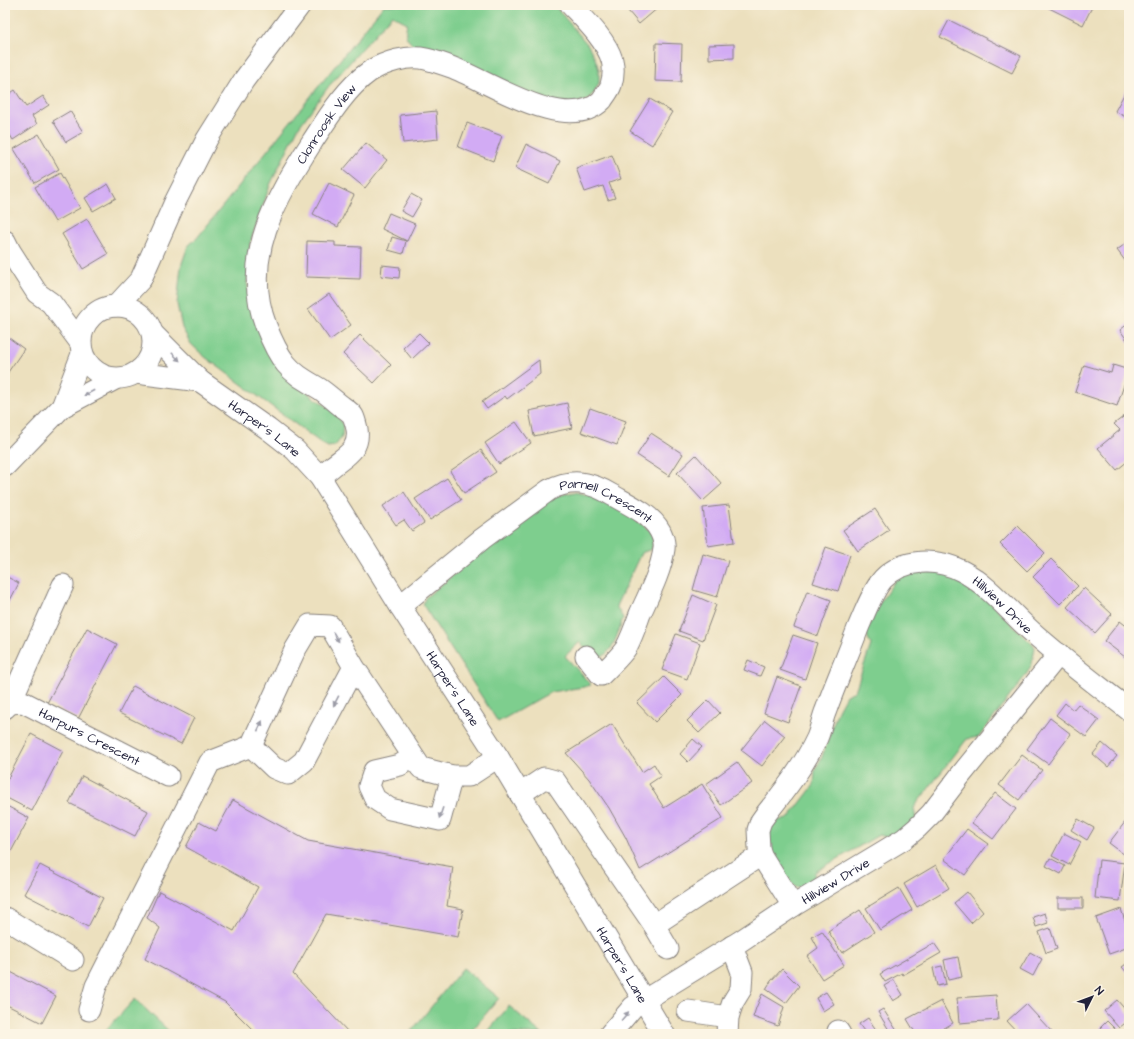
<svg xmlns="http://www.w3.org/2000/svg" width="1134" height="1039" font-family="'Architects Daughter',sans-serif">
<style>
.green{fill:#7ece8e;stroke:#507864}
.building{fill:#d2abf4}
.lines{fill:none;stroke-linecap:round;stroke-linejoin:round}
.minor-casing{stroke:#87817c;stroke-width:23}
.minor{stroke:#fff;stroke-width:21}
.oneway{fill:#9c9ca7}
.labels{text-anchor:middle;stroke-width:3.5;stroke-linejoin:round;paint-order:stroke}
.street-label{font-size:13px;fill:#22223b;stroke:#fcf5e5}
</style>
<rect width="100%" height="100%" fill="#fcf5e5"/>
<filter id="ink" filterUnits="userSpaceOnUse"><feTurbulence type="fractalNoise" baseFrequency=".025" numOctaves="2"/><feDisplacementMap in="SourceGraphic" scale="8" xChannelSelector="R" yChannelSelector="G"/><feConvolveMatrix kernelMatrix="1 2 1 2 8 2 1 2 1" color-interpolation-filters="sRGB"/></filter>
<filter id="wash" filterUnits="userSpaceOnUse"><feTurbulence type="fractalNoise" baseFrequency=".012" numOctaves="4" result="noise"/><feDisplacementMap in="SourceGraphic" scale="16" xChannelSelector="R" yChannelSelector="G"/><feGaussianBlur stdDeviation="0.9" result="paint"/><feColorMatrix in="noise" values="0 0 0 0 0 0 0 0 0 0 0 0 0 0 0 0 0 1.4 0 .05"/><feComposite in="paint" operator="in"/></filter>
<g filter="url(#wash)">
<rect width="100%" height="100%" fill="#ece0be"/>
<g class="green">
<path d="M384,5H554L588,45L595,58L599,70V83L594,93L586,101L560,105L417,49C406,38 404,38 407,23L392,15L329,86L298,128L270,185L250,243L247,283L253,316L309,394L331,409L339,417L343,425L342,437L335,446L328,447L321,443L205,357L191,344L182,328L177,304L181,266L188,246L197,238Z"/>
<path d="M574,492L598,497L629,515L648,529L653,536L652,549L641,553L616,606L623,618C619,629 611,663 595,655C589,653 584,646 580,642L565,656L591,685L584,687L551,692L498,722L423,605L425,598L547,498Z"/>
<polygon points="907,572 945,572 972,584 1035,647 1032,664 1026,675 979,737 967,739 918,802 914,808 916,820 890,838 879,835 815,872 813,884 807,887 795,887 788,879 770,852 768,839 768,829 775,821 788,819 814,785 815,770 822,757 838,710 846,695 855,691 871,645 866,633 879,604 896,579"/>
<polygon points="463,968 499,998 469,1034 409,1034"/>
<polygon points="135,999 172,1034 104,1034 103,1033"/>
<polygon points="509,1006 542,1034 486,1034"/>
</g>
<g id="blocks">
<g class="building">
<polygon points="623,5 657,5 659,7 639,24"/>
<polygon points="1043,5 1093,5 1083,25"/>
<polygon points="949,20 1021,56 1012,73 940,37"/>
<polygon points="656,43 682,44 681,82 655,81"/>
<polygon points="734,44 734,58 709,59 709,45"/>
<polygon points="1129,85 1129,119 1115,111"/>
<polygon points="15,90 26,107 43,96 49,105 32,116 37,124 13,140 5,127 5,97"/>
<polygon points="650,99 672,112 652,145 630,131"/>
<polygon points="70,111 83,132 66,142 53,121"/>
<polygon points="436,111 438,139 403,143 400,115"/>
<polygon points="467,123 502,136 493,161 458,147"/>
<polygon points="39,134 59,169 35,183 14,149"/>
<polygon points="366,143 387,160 365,188 343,170"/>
<polygon points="526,144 560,161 549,184 515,168"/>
<polygon points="612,155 621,179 609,183 615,198 608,200 603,186 585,192 576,168"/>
<polygon points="60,173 80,208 55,222 35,187"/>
<polygon points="329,183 354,195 338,227 313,214"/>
<polygon points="108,184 116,198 93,211 85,198"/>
<polygon points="411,194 422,200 412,217 401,211"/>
<polygon points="389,213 415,224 407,241 382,229"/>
<polygon points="87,219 108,254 83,269 62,234"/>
<polygon points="392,237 406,241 403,254 388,250"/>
<polygon points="307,241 335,242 335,246 361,247 360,279 306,277"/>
<polygon points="1128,242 1129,244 1129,266 1117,250"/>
<polygon points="382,265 400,267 399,278 381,276"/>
<polygon points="329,294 351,325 330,340 308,309"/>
<polygon points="1129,323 1129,343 1120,330"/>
<polygon points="419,333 429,343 412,359 403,348"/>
<polygon points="5,335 24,349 6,375 5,374"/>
<polygon points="360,335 391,365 374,383 343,354"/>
<polygon points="539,360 540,374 507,399 505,396 487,409 482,402"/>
<polygon points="1084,365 1111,373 1113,365 1129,370 1117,406 1075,392"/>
<polygon points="567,403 572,428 534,436 529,411"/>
<polygon points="590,408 626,421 617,445 581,432"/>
<polygon points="1127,414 1129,416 1129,460 1117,470 1098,448 1120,430 1114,424"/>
<polygon points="516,422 531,443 499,464 485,443"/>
<polygon points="651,433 683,454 669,476 637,455"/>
<polygon points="481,450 496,472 464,493 450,471"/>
<polygon points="696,455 722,484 703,501 677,473"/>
<polygon points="447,478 461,500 430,520 415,499"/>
<polygon points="404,492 424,523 412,531 404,520 396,525 383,506"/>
<polygon points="729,505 734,542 708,546 703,508"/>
<polygon points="875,509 889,530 858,551 843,530"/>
<polygon points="1018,526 1045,553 1027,571 1000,544"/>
<polygon points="826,547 850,555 838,591 813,583"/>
<polygon points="703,554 728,561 717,597 693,590"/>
<polygon points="1051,559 1078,586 1060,604 1033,577"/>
<polygon points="5,576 19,583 5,610"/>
<polygon points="1084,588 1112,614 1095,633 1067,607"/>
<polygon points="807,591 831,600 818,636 794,627"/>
<polygon points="693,595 716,605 703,640 679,631"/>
<polygon points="1120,621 1129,628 1129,660 1104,641"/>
<polygon points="87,628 117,644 78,719 47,703"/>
<polygon points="676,634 700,643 687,679 662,670"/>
<polygon points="793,635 817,643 805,679 780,670"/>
<polygon points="748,660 764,667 760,676 744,670"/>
<polygon points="664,677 682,695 655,722 637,703"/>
<polygon points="777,677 801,686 788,722 764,713"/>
<polygon points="133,686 194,718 181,744 119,713"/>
<polygon points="708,700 720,713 699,733 687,721"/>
<polygon points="1065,703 1073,710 1078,704 1099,720 1086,737 1056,715"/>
<polygon points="1050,718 1071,734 1048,764 1027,749"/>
<polygon points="765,720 785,736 762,766 741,750"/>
<polygon points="612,724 642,772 654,764 661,776 649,784 664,808 702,784 723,818 640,870 626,838 609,808 589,779 566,753"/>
<polygon points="31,734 63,751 32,811 5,797 5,784"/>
<polygon points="693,739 702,747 688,762 680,754"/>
<polygon points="1102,743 1117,756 1108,767 1093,754"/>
<polygon points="1022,755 1042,770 1019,800 999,785"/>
<polygon points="737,762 752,783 721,805 706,784"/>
<polygon points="82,776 148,811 135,836 69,803"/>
<polygon points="995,793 1016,809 993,839 972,823"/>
<polygon points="233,800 308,841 453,867 447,906 463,909 458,937 326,914 293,974 350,1034 257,1034 225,1002 145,959 160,928 147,918 159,891 234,931 258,887 186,847 199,822 216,831"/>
<polygon points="5,805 29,818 5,863"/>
<polygon points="1129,817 1129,858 1109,843"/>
<polygon points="1078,819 1094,828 1087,840 1071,830"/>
<polygon points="967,829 988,844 965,875 944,859"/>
<polygon points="1064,833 1081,842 1069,865 1052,856"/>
<polygon points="1050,858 1065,866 1061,874 1046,866"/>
<polygon points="1099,860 1125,863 1120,901 1095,898"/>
<polygon points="40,865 103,898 88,927 24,894"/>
<polygon points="936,865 949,888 917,907 904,884"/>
<polygon points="899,888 912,910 880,930 866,908"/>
<polygon points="967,892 983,912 971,923 954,903"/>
<rect x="1058" y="898" width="25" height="10"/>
<polygon points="1121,909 1129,933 1129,947 1109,954 1096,918"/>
<polygon points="860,910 874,932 842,953 828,931"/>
<polygon points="1045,913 1048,923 1036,927 1033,917"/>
<polygon points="1050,928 1057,949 1046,953 1039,932"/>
<polygon points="822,931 844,965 822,979 807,956 818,948 812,937"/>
<polygon points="934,943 941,953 903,975 902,973 885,982 880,974"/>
<polygon points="1030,952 1042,959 1033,976 1020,969"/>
<polygon points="958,957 962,977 948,980 944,960"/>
<polygon points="1129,962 1129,975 1122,967"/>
<polygon points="942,966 946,984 937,986 933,968"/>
<polygon points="5,969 56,996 42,1023 5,1004"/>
<polygon points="782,969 799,986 786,1003 766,989 771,981"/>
<polygon points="894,980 903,995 893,1001 884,986"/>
<polygon points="826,992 834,1004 823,1011 816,998"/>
<polygon points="762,994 784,1007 778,1026 753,1017 756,1008"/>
<polygon points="996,995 998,1020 959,1023 957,998"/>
<polygon points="1117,1000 1129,1014 1129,1020 1119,1028 1104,1011"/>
<polygon points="941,1001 953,1023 934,1034 916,1034 907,1019"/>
<polygon points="1026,1004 1052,1032 1049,1034 1019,1034 1007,1021"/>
<polygon points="883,1009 899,1034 883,1034 889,1030 878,1012"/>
<polygon points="868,1018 879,1034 866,1034 859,1024"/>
<polygon points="1107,1021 1119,1033 1118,1034 1106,1034 1100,1028"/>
</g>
</g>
</g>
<g filter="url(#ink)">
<use href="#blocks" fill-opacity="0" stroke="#87817c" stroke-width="1"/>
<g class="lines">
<g class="minor-casing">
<g id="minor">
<polyline points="5,241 10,251 37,293 51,303 80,342"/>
<circle cx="117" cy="342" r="36"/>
<polyline points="116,306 141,279 175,202 207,139 244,80 300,5"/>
<path id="s1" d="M152,333L200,381L268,429L295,450L320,477L400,606L498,757L664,1034"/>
<polyline points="136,373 200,381"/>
<polyline points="62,407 82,354"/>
<polyline points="5,466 62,407 115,379"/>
<path id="s2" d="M320,477C324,473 329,469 333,466C347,455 360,449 357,429C356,425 355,420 353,416C351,412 344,408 340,405C334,400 327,394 320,389C307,381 296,376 286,364C277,353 271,339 266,326C240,258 276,198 312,142C327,119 346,88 369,72C384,62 408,55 426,59C434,61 443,64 451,67C487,80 567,136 602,100C605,95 609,91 611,85C613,78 614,68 612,60C606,40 585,20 571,5"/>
<path id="s3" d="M400,606L482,539L549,490C572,478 591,482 612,495C628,504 651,514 660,531C663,537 665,542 664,549C661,571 649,594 640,614C636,625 632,637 626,648C621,656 608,668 601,675L586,656"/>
<polyline points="354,667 304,761 288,774 274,768 251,746 295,650 310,625 330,626 354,667 421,768 452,776 469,776 498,757"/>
<path id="s4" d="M10,703L23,702L168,776"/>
<polyline points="5,708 10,703 63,585"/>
<polyline points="413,757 400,765 374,771 369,786 375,799 390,809 440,820 452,776"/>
<polyline points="520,794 544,778 555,781 654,925"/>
<path id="s5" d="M793,906L761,855L759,848L758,830L761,821L766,814C785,790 804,766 817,738C821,729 822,719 826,710C836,682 848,655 858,628C864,614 873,590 883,579C903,558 937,558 962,571C986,583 1010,612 1030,630C1062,659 1096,684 1129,710"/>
<polyline points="5,918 73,960"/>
<polyline points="668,949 654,925 761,855"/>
<polyline points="89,1010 96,986 210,762 251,746"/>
<polyline points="688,1011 728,1017"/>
<polyline points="838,1031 840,1034"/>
<path id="s6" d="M610,1034L633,1007L643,1001L739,942L793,906L904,839L917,828L931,814L960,776L1059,654"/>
<polyline points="727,1034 728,1017 733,1002 741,989 742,972 732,946"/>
</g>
</g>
<use href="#minor" class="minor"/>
</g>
<defs><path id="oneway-solid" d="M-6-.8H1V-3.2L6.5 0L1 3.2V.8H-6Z"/></defs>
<g class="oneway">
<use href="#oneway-solid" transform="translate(176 357) rotate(45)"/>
<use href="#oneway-solid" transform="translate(89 393) rotate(152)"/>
<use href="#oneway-solid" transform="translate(336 637) rotate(59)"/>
<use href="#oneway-solid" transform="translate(336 701) rotate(118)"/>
<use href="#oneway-solid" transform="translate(260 726) rotate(-65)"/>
<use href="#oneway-solid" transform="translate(441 813) rotate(109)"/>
<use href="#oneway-solid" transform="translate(625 1016) rotate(-50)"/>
</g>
</g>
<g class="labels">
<g class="street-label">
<text dy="5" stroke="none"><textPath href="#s2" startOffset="427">Clonroosk View</textPath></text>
<text dy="5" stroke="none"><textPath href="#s1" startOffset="148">Harper's Lane</textPath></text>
<text dy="5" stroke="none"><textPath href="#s3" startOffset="251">Parnell Crescent</textPath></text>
<text dy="5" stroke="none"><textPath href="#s5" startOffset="506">Hillview Drive</textPath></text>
<text dy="5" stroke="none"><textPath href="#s1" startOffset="472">Harper's Lane</textPath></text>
<text dy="5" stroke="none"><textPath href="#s4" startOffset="88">Harpurs Crescent</textPath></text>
<text dy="5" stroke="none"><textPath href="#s6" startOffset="274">Hillview Drive</textPath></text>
<text dy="5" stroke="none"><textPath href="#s1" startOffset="796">Harper's Lane</textPath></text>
</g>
</g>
<rect width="1134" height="1039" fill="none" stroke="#fcf5e5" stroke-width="20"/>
<g transform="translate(1092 997) rotate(48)" stroke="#fcf5e5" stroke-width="3" paint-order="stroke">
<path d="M0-3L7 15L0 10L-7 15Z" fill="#22223b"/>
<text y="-6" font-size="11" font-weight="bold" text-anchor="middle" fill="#22223b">N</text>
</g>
</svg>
